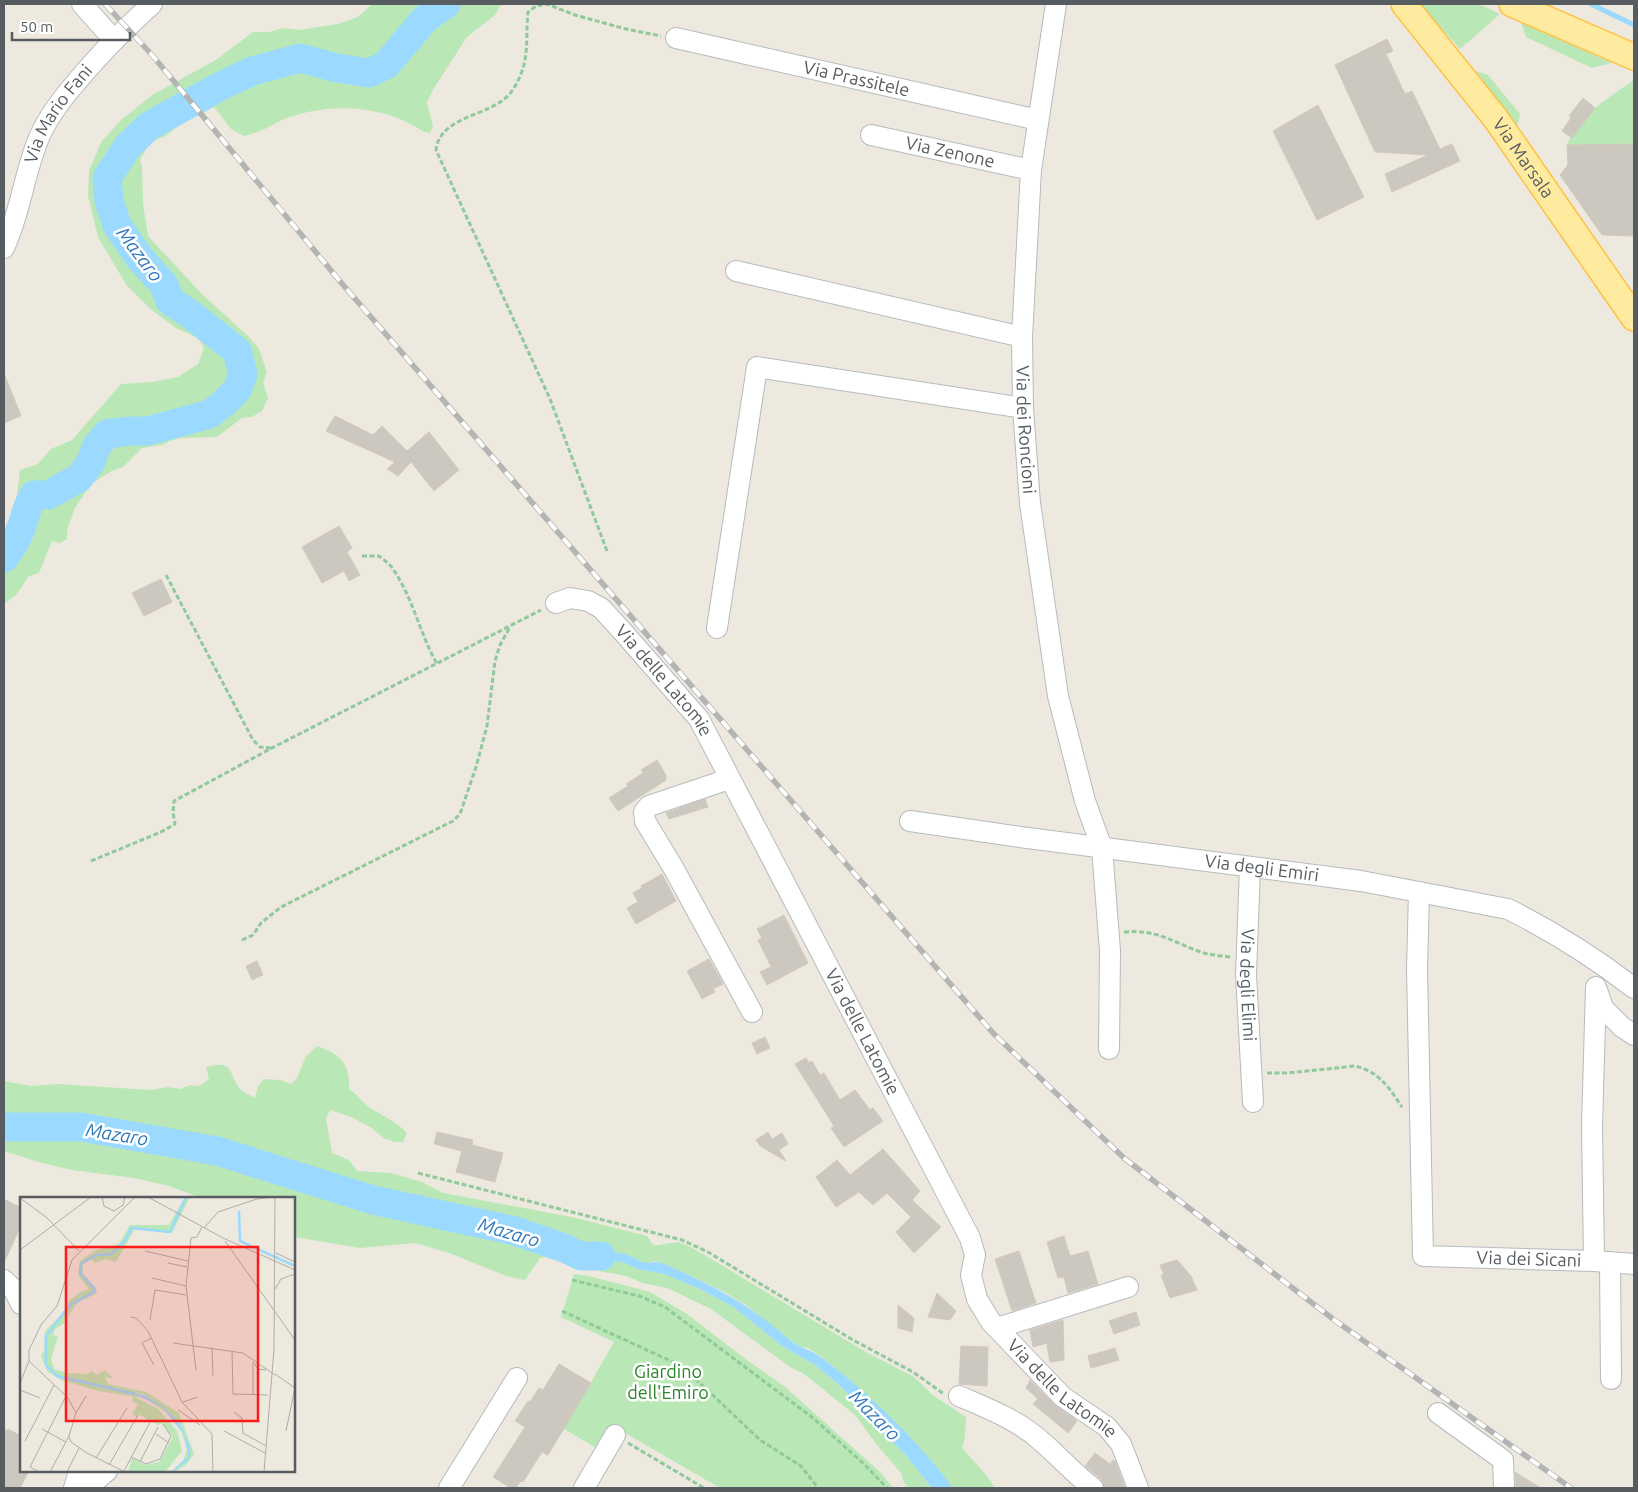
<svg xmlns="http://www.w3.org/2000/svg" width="1638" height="1492" font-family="Ubuntu,sans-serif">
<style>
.green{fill:#b9e8b6}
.water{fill:#9bd9ff}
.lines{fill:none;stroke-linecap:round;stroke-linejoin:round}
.stream{stroke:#9bd9ff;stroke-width:5}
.river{stroke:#9bd9ff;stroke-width:29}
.building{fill:#ccc7bf;stroke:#d2cabc}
.minor-casing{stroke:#b6babf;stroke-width:22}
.major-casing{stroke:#ffc144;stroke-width:28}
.path{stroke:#8fc99c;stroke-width:3;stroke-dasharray:5 2.5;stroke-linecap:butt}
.minor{stroke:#fff;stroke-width:20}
.major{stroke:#ffeba0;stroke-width:25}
.rail-casing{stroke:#b3b4b4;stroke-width:5.5}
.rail{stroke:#fff;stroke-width:4;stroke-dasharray:11;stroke-linecap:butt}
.labels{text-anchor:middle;stroke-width:5;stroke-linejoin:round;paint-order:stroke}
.street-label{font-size:18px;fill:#575c61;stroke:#fff}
.park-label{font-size:18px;fill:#2c852b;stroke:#fff}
.water-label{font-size:19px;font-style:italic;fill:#2f7abb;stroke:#fff}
.inset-river{fill:none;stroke:#9bd9ff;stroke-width:2.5}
.inset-road{fill:none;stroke:#acada8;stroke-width:1}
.view{fill:#fc1b15;fill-opacity:0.15;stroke:#fc1b15;stroke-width:2.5}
.inset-edge{fill:none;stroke:#575c61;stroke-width:2.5}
</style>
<rect width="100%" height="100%" fill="#ede9de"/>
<g class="green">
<path d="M372,4H501L495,15L467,37L434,88L427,102L433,126L430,133L424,132C384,105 332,102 287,118C278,121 271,127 262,130C257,133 250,134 244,136L231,129L214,107L179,125L166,136L154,140L146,149L140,160L142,166L143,204L148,236L202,294L249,337L259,349L267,372L263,383L268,398L262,411L252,417L242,418L217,437L180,438L170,441L162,445L142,448L123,467L112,471L91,484L75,508L67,530V539L60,543L52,541L39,573L29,576L16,595L4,604V533L17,496L20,470L38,464L51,449L72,440L121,384L152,382L178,377L198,364L204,348L198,338L176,328L153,311L127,286L98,237L88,196L89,171L101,142L120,121L152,95L216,60L253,32H269L284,28L299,30L338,24L358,17Z"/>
<polygon points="1420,4 1479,4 1500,14 1460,49"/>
<polygon points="1521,23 1612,63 1592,68 1526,37"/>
<polygon points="1476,71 1488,75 1520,114 1517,127"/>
<path d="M1634,80V144L1567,145C1578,115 1610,97 1634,80Z"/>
<path d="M317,1046C340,1054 350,1063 349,1089C357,1094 363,1103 370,1108C383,1116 396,1121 407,1133L403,1142H395L383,1138L372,1128L351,1117L330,1110L326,1119L332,1153L349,1160L357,1171L391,1173L422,1182L443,1193L572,1217L647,1236L653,1245C663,1246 672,1241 681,1243C688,1245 696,1250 703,1254L866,1352L914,1377L934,1396L966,1417L965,1437L962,1448L987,1476L995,1488H953L861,1390L822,1357L808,1348L798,1346L792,1342L747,1306L726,1293L698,1279L655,1261L644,1264L625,1254L600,1251L586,1253L578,1247L565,1248L591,1260L622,1262L638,1269L664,1274L700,1289L732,1306L782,1346L815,1365L836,1382L859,1405L874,1424L905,1454L932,1488H909L904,1483L901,1473L877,1445L855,1415L804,1374L790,1367L711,1309L667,1288L643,1283L626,1276L599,1271L577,1263L567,1262L557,1255L540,1258L525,1280L506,1276L449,1253L415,1243L360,1248L294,1237V1198H201L169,1186L134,1178L72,1170L38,1162L4,1151V1081L31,1086L57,1084L151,1090L168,1087L180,1089L190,1085L200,1086L209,1079L206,1067C236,1059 227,1075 241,1090C245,1093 251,1096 255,1098L258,1086L264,1079L280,1080L291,1084L297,1078L306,1056Z"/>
<polygon points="574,1274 589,1276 650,1292 687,1314 748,1361 784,1386 880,1472 893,1488 720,1488 613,1426 600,1450 564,1429 614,1342 561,1317"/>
</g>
<path class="water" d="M578,1247L586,1253C598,1251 617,1251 628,1255C633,1257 637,1260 642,1262C648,1265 653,1260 664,1264C711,1284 754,1307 792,1342C802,1349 812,1350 822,1358C868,1392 920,1443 953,1488H932L905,1454L874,1424L859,1405L836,1382L815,1365L782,1346L732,1306L700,1289L664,1274L638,1269L622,1262L580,1259L564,1248Z"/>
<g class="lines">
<polyline class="stream" points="1591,4 1634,25"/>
<g class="river">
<path d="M4,558C10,550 16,542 19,533C25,520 26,506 34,495H48L79,478L91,462L96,447L107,434L130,431H148L210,414L225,402L237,390L243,374L237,351L190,314L170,301L164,285L138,256L117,225L109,201L107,178L128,146L149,126L217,88L252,71L300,58L337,68L369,73L386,65L425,19L446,4"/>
<polyline points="4,1127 81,1127 217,1151 373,1200 515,1231 564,1248 581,1256 601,1256"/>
</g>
</g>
<g class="building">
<polygon points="1387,39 1393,51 1386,54 1405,94 1412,91 1440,149 1452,144 1460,161 1392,192 1385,174 1428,155 1375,152 1335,65"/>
<polygon points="1583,98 1595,108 1572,138 1562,131 1571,118 1569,116"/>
<polygon points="1318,105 1364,197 1317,220 1273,131"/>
<polygon points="1634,144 1634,236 1602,235 1560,175 1568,165 1567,145"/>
<polygon points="4,373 21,416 4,423"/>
<polygon points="335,416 373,435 382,426 407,451 429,432 459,470 434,491 411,462 398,476 387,469 395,462 326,431"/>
<polygon points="339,526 352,548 347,552 360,575 349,581 344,571 322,583 302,547"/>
<polygon points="161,579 172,602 144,616 132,593"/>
<polygon points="657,760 666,775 666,780 618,811 609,798 628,786 626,784 643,773 641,770"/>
<polygon points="705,799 708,807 669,819 666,813"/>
<polygon points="662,874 676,901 636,924 627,908 638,902 633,893 642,888 641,886"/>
<polygon points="784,915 808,963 767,985 760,972 771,967 758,940 762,938 757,929"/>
<polygon points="709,959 723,984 713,989 715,992 702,999 687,971"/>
<polygon points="257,961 263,975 252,980 246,966"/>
<polygon points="765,1037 770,1048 757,1054 752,1043"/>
<polygon points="806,1058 809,1063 812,1061 820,1075 824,1073 840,1100 855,1090 870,1110 873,1108 883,1121 844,1147 831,1128 834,1126 795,1064"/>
<polygon points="437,1132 473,1140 472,1145 503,1153 495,1182 456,1172 462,1151 434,1144"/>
<polygon points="768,1132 772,1139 782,1133 788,1144 779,1150 786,1161 760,1146 756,1140"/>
<polygon points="883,1149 920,1191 912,1200 941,1227 914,1253 896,1232 911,1217 887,1193 873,1205 859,1192 836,1207 816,1177 837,1160 850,1175"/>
<polygon points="4,1199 21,1208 21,1225 4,1263"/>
<polygon points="1064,1236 1070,1256 1088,1251 1098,1284 1068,1293 1064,1277 1058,1278 1047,1242"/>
<polygon points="1019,1251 1036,1303 1012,1311 995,1259"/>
<polygon points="1177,1260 1191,1276 1197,1290 1170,1298 1161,1275 1164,1275 1160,1265"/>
<polygon points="937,1293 956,1311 950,1320 928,1317"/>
<polygon points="898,1305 914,1318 912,1332 898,1328"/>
<polygon points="1136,1312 1140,1325 1114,1334 1109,1321"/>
<polygon points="1063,1320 1064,1360 1050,1362 1047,1346 1048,1343 1033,1347 1030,1330"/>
<polygon points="961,1346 988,1347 987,1386 959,1384"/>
<polygon points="1115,1348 1119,1360 1091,1368 1088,1356"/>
<polygon points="559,1364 591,1383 548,1455 542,1452 523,1482 521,1481 516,1488 511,1488 493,1477 525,1427 515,1421 528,1401 530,1402 539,1388 543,1390"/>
<polygon points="1030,1380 1055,1405 1077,1421 1068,1433 1033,1404 1038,1399 1026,1388"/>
<polygon points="4,1429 8,1431 8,1429 21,1436 21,1471 29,1471 20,1488 4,1488"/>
<polygon points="1095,1453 1110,1464 1113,1460 1115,1461 1125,1488 1105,1488 1101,1479 1085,1466"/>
<polygon points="1515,1472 1521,1476 1541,1488 1516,1488"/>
</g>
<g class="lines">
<g class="minor-casing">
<g id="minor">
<polyline points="82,4 114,40"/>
<path id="s1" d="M1056,4L1031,170L1022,337L1023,408L1030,503L1058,696L1085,801L1102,848L1110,951L1109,1049"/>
<path id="s2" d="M676,38L1038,120"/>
<path id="s3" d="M871,135L1031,170"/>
<path id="s4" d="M4,248C20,214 24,175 38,140C45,122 56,107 68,92C94,60 122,31 152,4"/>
<polyline points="736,271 1022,337"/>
<path id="s5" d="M556,603L570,598L588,601L601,608L623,632L699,719L970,1238L975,1255L971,1275L977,1299L991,1322L1063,1397L1107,1427L1121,1444L1138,1488"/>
<polyline points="717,628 757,367 1023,408"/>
<polyline points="729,779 649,806 644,812 645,821 674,869 752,1012"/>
<path id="s6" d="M910,821L1020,837L1361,881L1508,909C1552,931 1595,958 1634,988"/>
<path id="s7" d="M1250,867L1246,975L1253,1102"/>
<path id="s8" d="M1419,892L1417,969L1423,1256L1594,1261L1634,1264"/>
<polyline points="1597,990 1603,1008 1622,1027 1634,1035"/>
<polyline points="1594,1261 1592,1126 1596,987"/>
<polyline points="1610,1262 1611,1379"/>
<polyline points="4,1280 14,1290 21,1304"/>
<polyline points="997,1328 1128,1287"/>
<path d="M959,1396C987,1408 1018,1420 1041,1441C1059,1456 1074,1474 1093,1488"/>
<polyline points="1438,1413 1503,1460 1504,1488"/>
<polyline points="74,1488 79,1471"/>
<polyline points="87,1488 107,1471"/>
<polyline points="449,1488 517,1378"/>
<polyline points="584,1488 615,1435"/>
</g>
</g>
<g class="major-casing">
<g id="major">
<path id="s9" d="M1404,4L1496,119L1634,318"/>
<polyline points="1512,4 1634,57"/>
</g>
</g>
<g class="path">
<path d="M607,551L550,399L436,150C440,114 494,117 512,91C531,62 525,44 528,12L536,6L547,4L575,15L626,29L661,36"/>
<path d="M362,556H379C384,560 390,564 393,569C413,598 420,634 437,664"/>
<polyline points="166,575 253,740 260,747 271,748"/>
<polyline points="91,861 161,832 175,824 173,813 174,801 272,748 541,610"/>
<path d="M1124,932C1159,929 1173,943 1204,953C1212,955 1222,956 1231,957"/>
<polyline points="242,940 253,935 261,923 281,907 453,821 460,814 476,767 487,726 495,661 500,645 510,627"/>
<path d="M1267,1073H1288L1355,1066C1380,1072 1389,1088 1402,1107"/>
<polyline points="418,1173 682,1240 708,1252 853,1340 913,1372 944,1394"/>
<polyline points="572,1280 639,1296 665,1307 813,1418 864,1464 887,1488"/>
<polyline points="562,1311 671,1361 700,1383 760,1440 801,1466 818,1488"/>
<polyline points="628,1443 704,1488"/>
</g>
<use href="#minor" class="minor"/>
<use href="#major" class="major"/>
<g class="rail-casing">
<polyline id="rail" points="105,4 152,55 344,286 993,1033 1124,1158 1333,1319 1571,1488"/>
</g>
<use href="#rail" class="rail"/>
</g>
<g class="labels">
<g class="street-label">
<text dy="6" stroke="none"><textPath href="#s2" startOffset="185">Via Prassitele</textPath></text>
<text dy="6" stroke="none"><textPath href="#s4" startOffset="146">Via Mario Fani</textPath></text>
<text dy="6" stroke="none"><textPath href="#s3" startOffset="81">Via Zenone</textPath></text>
<text dy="6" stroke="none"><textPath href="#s9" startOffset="195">Via Marsala</textPath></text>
<text dy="6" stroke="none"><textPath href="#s1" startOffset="428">Via dei Roncioni</textPath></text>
<text dy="6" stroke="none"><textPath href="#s5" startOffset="144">Via delle Latomie</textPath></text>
<text dy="6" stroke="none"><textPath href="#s6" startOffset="355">Via degli Emiri</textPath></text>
<text dy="6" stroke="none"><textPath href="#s7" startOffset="118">Via degli Elimi</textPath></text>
<text dy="6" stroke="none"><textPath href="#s5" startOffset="549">Via delle Latomie</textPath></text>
<text dy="6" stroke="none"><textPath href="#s8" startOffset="470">Via dei Sicani</textPath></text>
<text dy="6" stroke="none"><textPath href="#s5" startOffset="969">Via delle Latomie</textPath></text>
</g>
<g class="park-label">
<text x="668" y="1378">Giardino<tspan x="668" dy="21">dell'Emiro</tspan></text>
</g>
<g class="water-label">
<text transform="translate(140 254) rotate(53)" y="7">Mazaro</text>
<text transform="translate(117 1134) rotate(9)" y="7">Mazaro</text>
<text transform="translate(509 1232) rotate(16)" y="7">Mazaro</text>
<text transform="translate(875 1415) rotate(45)" y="7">Mazaro</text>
</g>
</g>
<g transform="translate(20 1197)">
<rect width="275" height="275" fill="#ede9de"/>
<path d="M165,0H170L152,36L115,32L96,65L86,62L75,66L71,62L63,67V77L76,91L77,96L57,106L43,127L35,132L33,138L38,139L31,162L34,172L47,176L67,177L72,174L76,178L85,173L94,182L85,180L88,187L126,195L159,216L174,257L166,268L153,275L170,258L168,246L161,228L142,209L123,197L113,196L128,201L142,210L164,237L168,259L166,262L150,275L163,264L167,253L162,236L146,215L124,201L78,194L41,183L27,174L21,158L24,154L25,134L46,113L48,105L60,95L69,92L58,78L60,64L76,53L99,47L110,28H149ZM113,199L138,212L157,234L162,254L145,275L106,274L109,273L112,261L124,268L139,265L153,240L142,226L138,228L118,217L116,219L112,217L118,207L112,204Z" fill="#b9e8b6"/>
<path d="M112,196L124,198L142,209L158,224L164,235L170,251V261L153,275H151L168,259L164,237L142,210Z" fill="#9bd9ff"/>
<path class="inset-river" d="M219,14L220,44L275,69M115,197L37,179L26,168V139L50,108L74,95V91L60,76L61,67L76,58L91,57L105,44L111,31L150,35L166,0"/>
<path class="inset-road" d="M82,0L84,9L94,14L103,8L105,0M128,0L203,41L275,73M0,1L26,20L59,54M184,31L198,15L237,2L253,0M205,44L275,143M0,53L71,0M125,54L168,64M256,56L275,65M148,66L167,70M132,81L166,89M255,92L261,82L275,77M111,120L116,121L128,134L162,205L192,237L193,275M130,123L135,93L166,98M131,141L122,146L134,168M153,146L223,156L255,178M192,151L193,179M212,154L213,197L248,198M9,164L48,201L56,216L49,239L30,275M233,165L238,172L246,173M176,173L166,89L171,41L177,40L182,30M255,177L275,191M0,186L9,164V153L21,128L37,109L52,63L115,0M0,193L20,201M233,197V165M163,205L178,200M158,213L180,228M214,215L222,221L223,236L246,249M56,216L66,199M22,232L46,245M204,234L245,256M266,234L275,191M136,237L149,246M49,240L51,245L67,256L105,275M5,244L34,188M111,260L126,267L140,262L151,239L143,227M76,261L107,211M120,265L138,230M89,268L118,218M104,274L130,225M19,275L10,270L46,199M47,275L59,251M244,275L254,152L255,0"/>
<path class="view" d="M46,50H238V224H46Z"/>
<rect width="275" height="275" class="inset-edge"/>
</g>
<rect width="1638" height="1492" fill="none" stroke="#575c61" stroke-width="10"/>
<path d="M12 32v8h118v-8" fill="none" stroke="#575c61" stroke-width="2.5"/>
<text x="20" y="32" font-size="15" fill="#575c61" stroke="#ffffff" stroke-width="4" paint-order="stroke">50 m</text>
</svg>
